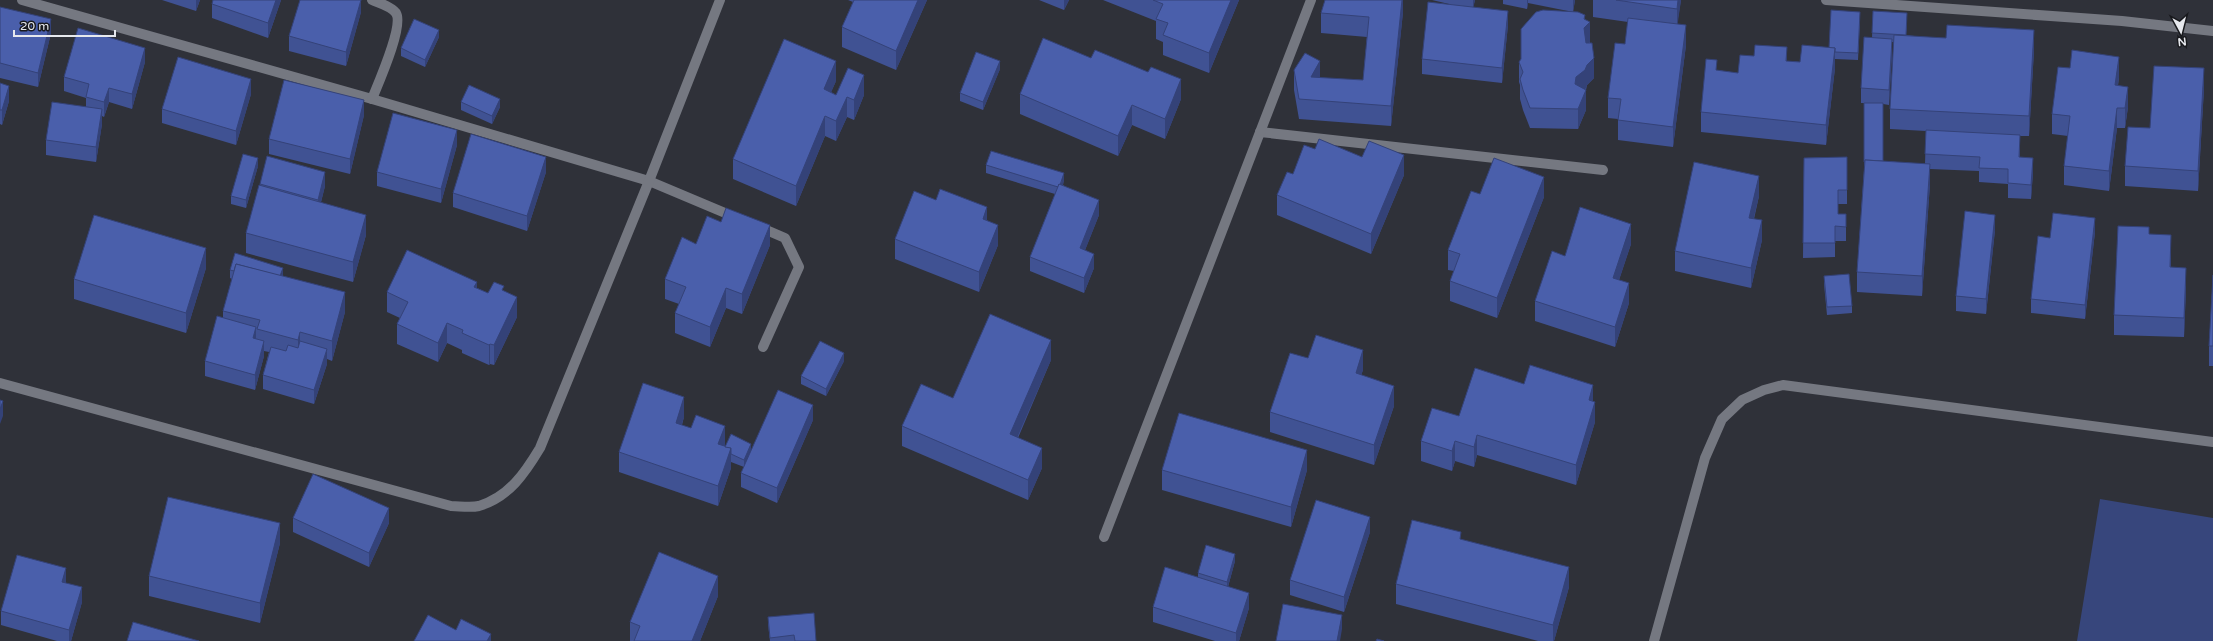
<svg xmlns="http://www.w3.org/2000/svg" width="2213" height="641" font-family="'Varela Round',sans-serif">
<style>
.park{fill:#37467c}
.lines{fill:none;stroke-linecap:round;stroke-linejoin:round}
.street{stroke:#757881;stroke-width:10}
.wall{fill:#405293;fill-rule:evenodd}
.shaded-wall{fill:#344278}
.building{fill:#4a5fab;stroke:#344278}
</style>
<rect width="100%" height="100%" fill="#2f3139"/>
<polygon class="park" points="2100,499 2213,518 2213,641 2077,641"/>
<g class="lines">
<g class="street">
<polyline points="22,0 372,99 649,181 737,218"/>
<path d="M372,0C379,3 391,6 396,13C404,26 378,84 372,99"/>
<polyline points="1826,0 2122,21 2213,31"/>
<polyline points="1260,132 1603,170"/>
<polyline points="757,226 785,238 799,267 763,347"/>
<path d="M0,383L451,506C459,506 470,508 479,506C509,497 525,473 540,448L649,181L720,0"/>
<polyline points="1104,537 1311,0"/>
<polyline points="1654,641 1705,458 1722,419 1742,400 1764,390 1783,385 2213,442"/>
</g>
</g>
<g class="wall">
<polygon points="162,0 200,0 196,11"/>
<polygon points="281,0 268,38 212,18 212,4"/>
<polygon points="361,0 361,12 346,66 289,51 289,36"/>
<polygon points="848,0 927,0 896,70 842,47 842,27 853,2"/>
<polygon points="1039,0 1069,0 1064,10"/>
<polygon points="1103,0 1239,0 1209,73 1163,55 1163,42 1156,39 1156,21"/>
<polygon points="1403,0 1403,12 1391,126 1299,119 1294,90 1294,70 1320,78 1363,80 1367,37 1321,33 1321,13"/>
<polygon points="1432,0 1475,0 1473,7 1508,25 1502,83 1422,74 1422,59 1449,4"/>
<polygon points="1503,0 1575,0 1573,12 1528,3 1527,9 1503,4"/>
<polygon points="1593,0 1681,0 1677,24 1686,45 1673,147 1618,140 1618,119 1608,118 1608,98 1625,44 1628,22 1593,17"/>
<polygon points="0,7 51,33 38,87 0,78"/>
<path d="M1873,11L1907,20L1906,35L2034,50L2029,136H2020V157L2033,172L2031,199L2008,198V184L1979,182V171L1930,169V184L1922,296L1857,292V272L1864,170V103H1861V88L1872,38ZM1892,42H1894L1890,109V129L1926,131L1925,164L1883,161V104L1889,105L1892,53Z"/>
<polygon points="1860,19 1858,60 1835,59 1835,68 1826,145 1701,132 1701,112 1717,70 1738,73 1787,61 1800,62 1829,48"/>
<polygon points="1585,20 1590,42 1590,43 1594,78 1587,85 1586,90 1586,110 1578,129 1530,128 1523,110 1520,99 1520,85 1519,82 1519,62 1521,59 1521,29"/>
<polygon points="439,37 425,67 401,56 401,48"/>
<polygon points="1091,58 1148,72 1181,99 1165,139 1132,125 1118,156 1020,114 1020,94"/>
<polygon points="145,62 132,109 109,102 104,117 102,116 102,124 96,162 46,155 46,140 86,107 86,98 64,91 64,77"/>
<polygon points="1000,69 983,110 960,101 960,93"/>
<polygon points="2119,77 2118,86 2128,107 2125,128 2117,128 2109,191 2064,185 2064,166 2068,136 2052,134 2052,114"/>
<polygon points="836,81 831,92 836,95 864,95 854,120 847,117 836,141 825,136 796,206 733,179 733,159"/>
<polygon points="0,83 9,101 2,125 0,124"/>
<polygon points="2204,88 2198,191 2125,186 2125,166 2150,128"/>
<polygon points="251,94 236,145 162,123 162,109"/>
<polygon points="461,102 500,107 492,124 461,110"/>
<polygon points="364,115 350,174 269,154 269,139"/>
<polygon points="457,145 441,203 377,186 377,172"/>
<polygon points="1315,149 1404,175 1371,254 1277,215 1277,195 1293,174"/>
<polygon points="1847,157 1847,204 1838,204 1838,214 1846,214 1846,241 1835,241 1835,257 1803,258 1804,158"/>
<polygon points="986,165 1064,180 1063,185 1099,215 1085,250 1094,268 1084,293 1030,271 1030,257 1055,194 986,173"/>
<polygon points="258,166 246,208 231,204 231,196"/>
<polygon points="546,172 527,231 453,207 453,193"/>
<polygon points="260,184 325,186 321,202 366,235 353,282 246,253 246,233"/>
<polygon points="1480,194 1544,197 1497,318 1450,301 1450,281 1454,271 1448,270 1448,250"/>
<polygon points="1759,196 1754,219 1762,240 1751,288 1675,271 1675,251"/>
<polygon points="987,220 998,245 979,292 895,259 895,239"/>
<polygon points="721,222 770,245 742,314 726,308 710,347 675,333 675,313 679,304 665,299 665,279 696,244"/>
<polygon points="1995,230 1986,314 1956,311 1956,296"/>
<polygon points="2095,232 2085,319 2031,313 2031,299 2050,238"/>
<polygon points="2149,234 2171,255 2171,267 2186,287 2184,337 2114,335 2114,315"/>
<polygon points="1631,244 1619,280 1629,303 1615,347 1535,321 1535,301 1565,256"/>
<polygon points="206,268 186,333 74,299 74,279"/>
<polygon points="230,270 283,275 283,276 345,312 332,361 327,359 327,364 314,404 263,389 263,375 269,352 264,351 264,356 255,390 205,376 205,361 223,318 223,311 232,279 230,278"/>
<polygon points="2213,275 2213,366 2209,366 2209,346"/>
<polygon points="1824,276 1852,306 1852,313 1827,315 1824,284"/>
<polygon points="477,288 488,293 504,291 517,317 494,365 490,364 489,365 462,353 462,350 447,343 438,362 397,344 397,324 400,318 387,312 387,292"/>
<polygon points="1308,358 1363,370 1361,375 1394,406 1374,465 1270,432 1270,412"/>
<polygon points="1051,360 1018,438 1042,468 1028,500 902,446 902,426 953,398"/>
<polygon points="844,361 826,396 801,384 801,376"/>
<polygon points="1524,384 1593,401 1595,422 1576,485 1477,455 1474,467 1455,461 1452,471 1421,461 1421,441 1459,416"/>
<polygon points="684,417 682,425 725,445 724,446 751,451 813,420 777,503 741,487 741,473 744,467 731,462 731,468 718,506 619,472 619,452"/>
<polygon points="1162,470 1307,470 1291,527 1162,490"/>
<polygon points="293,518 389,523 369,567 293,532"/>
<polygon points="1370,532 1344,612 1290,595 1290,580"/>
<polygon points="1461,539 1569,587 1554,641 1538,641 1396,604 1396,584"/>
<polygon points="280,543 260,623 149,596 149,576"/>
<polygon points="1235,561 1228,587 1249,608 1239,641 1215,641 1153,622 1153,607 1198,577 1198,573"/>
<polygon points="66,583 82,602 71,641 57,641 1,625 1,611"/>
<polygon points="718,596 700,641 630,641 630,622"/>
<polygon points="768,617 816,641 770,641 768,624"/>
</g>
<g class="shaded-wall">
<polygon points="196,0 200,0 196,11"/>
<polygon points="276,0 281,0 268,38 268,23"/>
<polygon points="361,0 361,12 346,66 346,52"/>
<polygon points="918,0 927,0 896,70 896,51"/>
<polygon points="1064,0 1069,0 1064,10"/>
<polygon points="1231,0 1239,0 1209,73 1209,53"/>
<polygon points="1402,0 1403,0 1403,12 1391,126 1391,106"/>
<polygon points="1473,0 1475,0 1473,10"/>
<polygon points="1527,0 1528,0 1528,3 1527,9"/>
<polygon points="1573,0 1575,0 1573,12"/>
<polygon points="1678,0 1681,0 1677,29 1677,9"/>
<polygon points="1508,11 1508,25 1502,83 1502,68"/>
<polygon points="1585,15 1585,27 1590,22 1590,42 1584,48 1584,19"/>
<polygon points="51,19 51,33 38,87 38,73"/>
<polygon points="1686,25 1686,45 1673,147 1673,127"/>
<polygon points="439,30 439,37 425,67 425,60"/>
<polygon points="2034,30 2034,50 2029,136 2029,116"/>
<polygon points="1892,39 1892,53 1889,105 1889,90"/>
<polygon points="1787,47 1787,67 1786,61"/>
<polygon points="145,48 145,62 132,109 132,94"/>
<polygon points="1835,48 1835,68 1826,145 1826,125"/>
<polygon points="2119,57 2119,77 2115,105 2115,85"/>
<polygon points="1594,58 1594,78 1587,85 1585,90 1575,84 1576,77"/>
<polygon points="836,61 836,81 824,109 824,89"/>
<polygon points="1000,61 1000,69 983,110 983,102"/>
<polygon points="1320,61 1320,81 1311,77"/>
<polygon points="2204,68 2204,88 2198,191 2198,171"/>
<polygon points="864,75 864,95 854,120 854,100"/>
<polygon points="251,79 251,94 236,145 236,131"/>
<polygon points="1181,79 1181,99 1165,139 1165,119"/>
<polygon points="9,86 9,101 2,125 2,110"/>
<polygon points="2128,87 2128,107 2125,128 2125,108"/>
<polygon points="109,88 109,102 104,117 104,102"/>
<polygon points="1586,90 1586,110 1578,129 1578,109"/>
<polygon points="847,97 847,117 836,141 836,121"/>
<polygon points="500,99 500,107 492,124 492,116"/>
<polygon points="364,100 364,115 350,174 350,159"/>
<polygon points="1132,105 1132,125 1118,156 1118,136"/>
<polygon points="2117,108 2117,128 2109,191 2109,171"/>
<polygon points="102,109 102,124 96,162 96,147"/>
<polygon points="825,116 825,136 796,206 796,186"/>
<polygon points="457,130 457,145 441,203 441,189"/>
<polygon points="2020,135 2020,150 2019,172 2019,157"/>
<polygon points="1404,155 1404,175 1371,254 1371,234"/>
<polygon points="546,157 546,172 527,231 527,216"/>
<polygon points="258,158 258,166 246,208 246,200"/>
<polygon points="2033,158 2033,172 2031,199 2031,185"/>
<polygon points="1930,164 1930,184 1922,296 1922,276"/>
<polygon points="325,172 325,186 318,214 318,200"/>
<polygon points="1064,173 1064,180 1060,195 1060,187"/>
<polygon points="1759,176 1759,196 1749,238 1749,218"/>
<polygon points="1544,177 1544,197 1497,318 1497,298"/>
<polygon points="1099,200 1099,215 1080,263 1080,248"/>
<polygon points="987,207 987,227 983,219"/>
<polygon points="366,215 366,235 353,282 353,262"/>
<polygon points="1995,215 1995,230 1986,314 1986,299"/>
<polygon points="2095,218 2095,232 2085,319 2085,305"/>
<polygon points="1762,220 1762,240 1751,288 1751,268"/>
<polygon points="1631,224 1631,244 1613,298 1613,278"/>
<polygon points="770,225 770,245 742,314 742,294"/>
<polygon points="998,225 998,245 979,292 979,272"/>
<polygon points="2171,235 2171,255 2170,287 2170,267"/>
<polygon points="206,248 206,268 186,333 186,313"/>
<polygon points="1094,254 1094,268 1084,293 1084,278"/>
<polygon points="283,268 283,275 278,292 278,285"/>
<polygon points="2186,268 2186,287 2184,337 2184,318"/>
<polygon points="477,282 477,302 474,287"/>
<polygon points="1629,283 1629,303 1615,347 1615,327"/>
<polygon points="726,288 726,308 710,347 710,327"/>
<polygon points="345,292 345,312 332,361 332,341"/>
<polygon points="517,297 517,317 494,365 494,345"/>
<polygon points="447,323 447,343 438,362 438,343"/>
<polygon points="256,327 256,341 253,338"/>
<polygon points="300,332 300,352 298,360 298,340"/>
<polygon points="1051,340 1051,360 1010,454 1010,434"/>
<polygon points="264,341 264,356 255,390 255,375"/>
<polygon points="490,344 490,364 489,365 489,345"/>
<polygon points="327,349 327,364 314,404 314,390"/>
<polygon points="1363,350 1363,370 1356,393 1356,373"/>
<polygon points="844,353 844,361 826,396 826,389"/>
<polygon points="1593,385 1593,405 1589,400"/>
<polygon points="1394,386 1394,406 1374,465 1374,445"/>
<polygon points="684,397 684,417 676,443 676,423"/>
<polygon points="3,401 3,416 0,424 0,409"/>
<polygon points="1595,402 1595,422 1576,485 1576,465"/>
<polygon points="813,405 813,420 777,503 777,488"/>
<polygon points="725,426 725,445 718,464 718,444"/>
<polygon points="1477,435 1477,455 1474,467 1474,447"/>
<polygon points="1455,441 1455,461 1452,471 1452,451"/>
<polygon points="751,444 751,451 744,467 744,460"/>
<polygon points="731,448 731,468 718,506 718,486"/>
<polygon points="1042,448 1042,468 1028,500 1028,480"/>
<polygon points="1307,450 1307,470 1291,527 1291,507"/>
<polygon points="389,508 389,523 369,567 369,553"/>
<polygon points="1370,517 1370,532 1344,612 1344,597"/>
<polygon points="280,523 280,543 260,623 260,603"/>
<polygon points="1235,554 1235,561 1227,590 1227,582"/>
<polygon points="1569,567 1569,587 1554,641 1553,641 1553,625"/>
<polygon points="66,568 66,583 62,582"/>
<polygon points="718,576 718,596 700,641 692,641"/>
<polygon points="82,587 82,602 71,641 69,641 69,630"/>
<polygon points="1249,593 1249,608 1239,641 1236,641 1236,633"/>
<polygon points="1342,615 1342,629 1340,641 1337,641"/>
<polygon points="491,634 491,641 487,641"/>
</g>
<g class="building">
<polygon points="213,0 276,0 268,23 212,4"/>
<polygon points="300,0 361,0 346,52 289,36"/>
<polygon points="854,0 918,0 896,51 842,27"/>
<polygon points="1153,0 1231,0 1209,53 1163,35 1168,23 1156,19 1163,4"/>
<polygon points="1325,0 1402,0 1391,106 1299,99 1294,70 1305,53 1320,61 1311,77 1363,80 1369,17 1321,13"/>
<polygon points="1616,0 1678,0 1677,9"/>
<polygon points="1428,2 1508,11 1502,68 1422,59"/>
<polygon points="0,7 51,19 38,73 0,63"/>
<polygon points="1543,10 1578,12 1585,15 1584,19 1590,22 1584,28 1586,43 1592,43 1594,58 1587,65 1585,70 1576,77 1575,84 1586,90 1578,109 1530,108 1523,90 1520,79 1523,72 1519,62 1521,59 1521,29 1536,12"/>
<polygon points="1831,10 1860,12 1858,53 1835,52 1835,48 1829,48"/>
<polygon points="1873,11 1907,13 1906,35 1872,33"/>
<polygon points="1628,18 1686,25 1673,127 1618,120 1621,99 1608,98 1615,43 1625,44"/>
<polygon points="414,19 439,30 425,60 401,48"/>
<polygon points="1947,25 2034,30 2029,116 1890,109 1894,35 1946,38"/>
<polygon points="78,28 145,48 132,94 109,88 104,102 86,97 89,84 64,77"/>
<polygon points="1864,37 1892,39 1889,90 1861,88"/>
<polygon points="1043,38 1091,58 1095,50 1148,72 1151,67 1181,79 1165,119 1132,105 1118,136 1020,94"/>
<polygon points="784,39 836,61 824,89 836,95 848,68 864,75 854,100 847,97 836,121 825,116 796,186 733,159"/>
<polygon points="1755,45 1787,47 1786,61 1800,62 1802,45 1835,48 1826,125 1701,112 1706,59 1717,60 1716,70 1738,73 1740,55 1754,56"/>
<polygon points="2072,50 2119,57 2115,85 2128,87 2125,108 2117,108 2109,171 2064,166 2070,116 2052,114 2058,67 2070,68"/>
<polygon points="976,52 1000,61 983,102 960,93"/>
<polygon points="178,57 251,79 236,131 162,109"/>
<polygon points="2154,66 2204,68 2198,171 2125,166 2128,127 2150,128"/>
<polygon points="284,80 364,100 350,159 269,139"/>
<polygon points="0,83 9,86 2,110 0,110"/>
<polygon points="469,85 500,99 492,116 461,102"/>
<polygon points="52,102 102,109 96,147 46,140"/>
<polygon points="1864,103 1883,103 1883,161 1865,160 1865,162 1864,162"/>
<polygon points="393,113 457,130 441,189 377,172"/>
<polygon points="1926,130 2020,135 2019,157 2033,158 2031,185 2008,183 2008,169 1979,168 1980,157 1925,154"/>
<polygon points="471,134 546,157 527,216 453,193"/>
<polygon points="1319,139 1362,157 1369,141 1404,155 1371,234 1277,195 1287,172 1293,174 1304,145 1315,149"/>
<polygon points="991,151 1064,173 1060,185 1059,184 1058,187 986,165"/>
<polygon points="243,154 258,158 246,200 231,196"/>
<polygon points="267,156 325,172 318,200 260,184"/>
<polygon points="1847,157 1847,190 1838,190 1838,214 1846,214 1846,227 1835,226 1835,243 1803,243 1804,158"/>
<polygon points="1494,158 1544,177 1497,298 1450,281 1460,254 1448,250 1471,191 1480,194"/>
<polygon points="1865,160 1930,164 1922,276 1857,272"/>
<polygon points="1694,162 1759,176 1749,218 1762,220 1751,268 1675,251"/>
<polygon points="1059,184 1099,200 1080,248 1094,254 1084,278 1030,257"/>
<polygon points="259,185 366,215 353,262 246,233"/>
<polygon points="940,189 987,207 983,219 998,225 979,272 895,239 914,191 936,200"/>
<polygon points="1580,207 1631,224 1613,278 1629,283 1615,327 1535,301 1552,251 1565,256"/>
<polygon points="726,208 770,225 742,294 726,288 710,327 675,313 686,287 665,279 682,237 696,244 707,216 721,222"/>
<polygon points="1965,211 1995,215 1986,299 1956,296"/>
<polygon points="2053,213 2095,218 2085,305 2031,299 2038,236 2050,238"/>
<polygon points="94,215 206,248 186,313 74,279"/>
<polygon points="2118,226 2149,227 2149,234 2171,235 2170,267 2186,268 2184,318 2114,315"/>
<polygon points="407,250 477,282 474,287 488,293 494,282 504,286 502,290 517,297 494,345 490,344 489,345 462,333 463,330 447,323 438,343 397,324 408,302 387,292"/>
<polygon points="235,253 283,268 280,276 236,264 234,271 230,270"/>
<polygon points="236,264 345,292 332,341 300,332 298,340 257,329 260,320 223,311"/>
<polygon points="1849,274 1852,306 1827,307 1824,276"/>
<polygon points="2213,275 2213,346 2209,346"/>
<polygon points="990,314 1051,340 1010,434 1042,448 1028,480 902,426 921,384 953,398"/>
<polygon points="217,316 256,327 253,338 264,341 255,375 205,361"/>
<polygon points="1316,335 1363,350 1356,373 1394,386 1374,445 1270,412 1290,353 1308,358"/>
<polygon points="300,341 327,349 314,390 263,375 271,347 286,351 288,345 298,348"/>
<polygon points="820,341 844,353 826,389 801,376"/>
<polygon points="1530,365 1593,385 1589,400 1595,402 1576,465 1477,435 1474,447 1455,441 1452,451 1421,441 1432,408 1459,416 1475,368 1524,384"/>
<polygon points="643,383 684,397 676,423 691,428 696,415 725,426 718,444 731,448 718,486 619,452"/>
<polygon points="778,390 813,405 777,488 741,473"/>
<polygon points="0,400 3,401 0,409"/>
<polygon points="1179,413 1307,450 1291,507 1162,470"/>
<polygon points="731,434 751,444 744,460 731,454 731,448 725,447"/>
<polygon points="313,474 389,508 369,553 293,518"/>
<polygon points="168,497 280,523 260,603 149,576"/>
<polygon points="1316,500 1370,517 1344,597 1290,580"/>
<polygon points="1412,520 1461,532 1460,539 1569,567 1553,625 1396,584"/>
<polygon points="1206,545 1235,554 1227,582 1198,573"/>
<polygon points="659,552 718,576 692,641 634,641 640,626 630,622"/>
<polygon points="17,555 66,568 62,582 82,587 69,630 1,611"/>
<polygon points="1165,567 1249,593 1236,633 1153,607"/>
<polygon points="1283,604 1342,615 1337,641 1276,641"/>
<polygon points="814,613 816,641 795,641 794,635 770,638 768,617"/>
<polygon points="428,615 456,630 461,619 491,634 487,641 414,641"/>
<polygon points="133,622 199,641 127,641"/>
<polygon points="1377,639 1384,641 1376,641"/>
</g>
<g transform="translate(2181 32) rotate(173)" stroke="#18191d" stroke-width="3" paint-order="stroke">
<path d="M0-3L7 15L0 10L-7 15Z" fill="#e7e9ee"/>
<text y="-6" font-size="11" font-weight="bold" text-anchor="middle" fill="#e7e9ee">N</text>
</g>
<path d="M14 30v6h101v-6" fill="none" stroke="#e7e9ee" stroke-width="2"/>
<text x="20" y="30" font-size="12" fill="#e7e9ee" stroke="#18191d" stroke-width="3" paint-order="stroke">20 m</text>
</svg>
